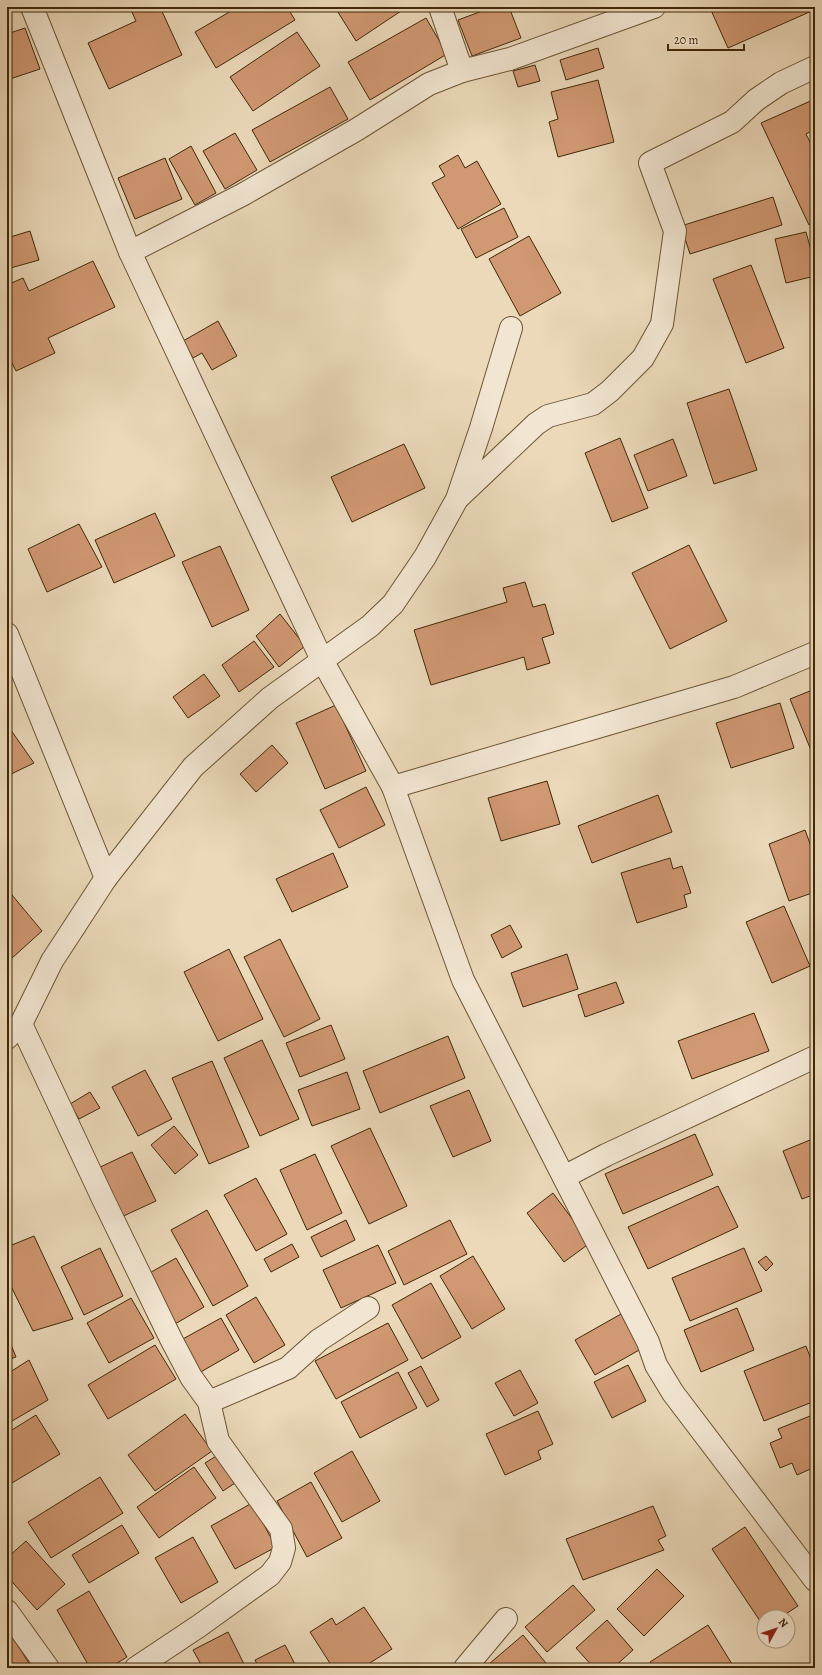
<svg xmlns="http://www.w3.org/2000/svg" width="822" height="1675" font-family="Alegreya,serif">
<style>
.building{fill:#d09873;stroke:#412806}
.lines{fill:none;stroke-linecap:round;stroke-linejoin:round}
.minor-casing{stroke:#6c5433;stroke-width:24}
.minor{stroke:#f2e6d2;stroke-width:22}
</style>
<rect width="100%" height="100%" fill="#ebd9ba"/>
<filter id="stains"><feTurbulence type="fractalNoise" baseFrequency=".005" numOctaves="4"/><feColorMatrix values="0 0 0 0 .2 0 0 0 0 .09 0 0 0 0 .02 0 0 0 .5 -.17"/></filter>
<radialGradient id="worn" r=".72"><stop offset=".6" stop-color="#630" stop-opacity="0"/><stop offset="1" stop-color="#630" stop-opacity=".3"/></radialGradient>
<g class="building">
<polygon points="137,7 160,7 182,55 109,89 88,43 136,21 131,10"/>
<polygon points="238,7 287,7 295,20 216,68 195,32"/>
<polygon points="340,7 407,7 356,41 336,9"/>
<polygon points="493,7 509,7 521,38 472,56 458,20"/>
<polygon points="813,7 814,10 728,48 710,8"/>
<polygon points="426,18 447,54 370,100 348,62"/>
<polygon points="25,28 40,69 7,80 7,34"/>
<polygon points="297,32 320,66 253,111 230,77"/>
<polygon points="598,48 604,68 566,80 560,60"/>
<polygon points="535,65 540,81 518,87 513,71"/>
<polygon points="598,80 614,142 558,157 549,122 558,119 551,92"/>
<polygon points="330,87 348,119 270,162 252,130"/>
<polygon points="815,99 815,129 806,134 815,152 815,223 809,225 761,123"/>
<polygon points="235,133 257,170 225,189 203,151"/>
<polygon points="191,146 216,193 195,205 169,159"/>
<polygon points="458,155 465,168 477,161 501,204 458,229 432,183 445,176 439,166"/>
<polygon points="165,158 182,199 135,219 118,178"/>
<polygon points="773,197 782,225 690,254 681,226"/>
<polygon points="504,208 518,237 476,258 461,229"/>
<polygon points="30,231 39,260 7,269 7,238"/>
<polygon points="806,232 815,265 815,276 786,283 775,239"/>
<polygon points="529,236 561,293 520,316 489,259"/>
<polygon points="93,261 115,307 48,338 55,353 16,371 7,353 7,285 23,278 29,291"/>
<polygon points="751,265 784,348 746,363 713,279"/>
<polygon points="218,321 237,356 212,370 202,353 193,358 183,341"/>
<polygon points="729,389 757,470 714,484 687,403"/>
<polygon points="620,438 648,508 612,522 585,453"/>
<polygon points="673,439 687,476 648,491 634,455"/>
<polygon points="404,444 425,488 352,522 331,477"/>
<polygon points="155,513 175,556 114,583 95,540"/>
<polygon points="79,524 102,567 47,592 28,549"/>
<polygon points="689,545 727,621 670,649 632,573"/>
<polygon points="220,546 249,610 212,627 182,562"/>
<polygon points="525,582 533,607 545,604 554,634 542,638 550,663 527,670 524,657 431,685 414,630 507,602 503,588"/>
<polygon points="280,614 305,646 279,667 256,636"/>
<polygon points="254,641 274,667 239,692 222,665"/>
<polygon points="204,674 220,696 188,718 173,697"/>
<polygon points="815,689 815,760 790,699"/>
<polygon points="780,703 794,748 731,768 716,723"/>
<polygon points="336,705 366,771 325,789 296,723"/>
<polygon points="8,726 34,763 7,776 7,727"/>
<polygon points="272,745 288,763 256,792 240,774"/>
<polygon points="547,781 560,824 501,841 488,798"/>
<polygon points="366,787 385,825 339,848 320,810"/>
<polygon points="658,795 672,832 592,863 578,826"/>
<polygon points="805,830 815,857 815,892 789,901 769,844"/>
<polygon points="333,853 348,887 292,912 276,879"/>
<polygon points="670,858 673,869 682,866 691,893 684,895 687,907 637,923 621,873"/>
<polygon points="7,889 42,931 11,959 7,954"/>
<polygon points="784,906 810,966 772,983 746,922"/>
<polygon points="510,925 522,947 502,958 491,935"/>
<polygon points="280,939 320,1019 284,1037 244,957"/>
<polygon points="229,949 263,1019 218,1041 184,972"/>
<polygon points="567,954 578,989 523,1007 511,973"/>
<polygon points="616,982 624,1003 585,1017 578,995"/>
<polygon points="754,1013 769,1051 692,1079 678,1041"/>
<polygon points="331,1025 345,1059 300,1077 286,1043"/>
<polygon points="448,1036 465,1078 380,1113 363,1071"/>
<polygon points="262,1040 299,1119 260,1136 224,1058"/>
<polygon points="212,1061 249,1147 209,1164 172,1078"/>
<polygon points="145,1070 172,1119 138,1136 112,1087"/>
<polygon points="347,1072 360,1109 312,1126 298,1090"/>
<polygon points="469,1090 491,1141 453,1157 430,1106"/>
<polygon points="90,1092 100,1108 79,1119 70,1104"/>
<polygon points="174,1126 198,1155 175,1174 151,1145"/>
<polygon points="370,1128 407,1206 369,1224 331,1146"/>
<polygon points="695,1134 713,1175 623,1214 605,1174"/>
<polygon points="815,1138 815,1194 802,1199 783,1151"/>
<polygon points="132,1152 156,1201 117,1219 94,1170"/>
<polygon points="315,1154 342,1213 307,1230 280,1170"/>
<polygon points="256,1178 287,1234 256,1251 224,1195"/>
<polygon points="718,1186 738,1227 648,1269 628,1227"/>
<polygon points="553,1193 590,1243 564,1262 527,1213"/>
<polygon points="207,1210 248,1286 213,1306 171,1230"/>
<polygon points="815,1214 815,1229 810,1217"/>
<polygon points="346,1220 355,1240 321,1257 311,1237"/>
<polygon points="450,1220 467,1254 404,1285 388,1251"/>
<polygon points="34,1236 73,1319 33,1331 7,1278 7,1247"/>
<polygon points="292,1244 299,1257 271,1272 264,1259"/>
<polygon points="378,1245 396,1283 341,1308 323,1270"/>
<polygon points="100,1248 123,1296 84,1315 61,1267"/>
<polygon points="744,1248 762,1291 690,1321 672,1278"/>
<polygon points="473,1256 505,1309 472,1329 440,1276"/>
<polygon points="766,1256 773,1264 766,1271 758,1262"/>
<polygon points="176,1258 204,1307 175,1324 146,1275"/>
<polygon points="431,1283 461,1337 422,1359 392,1305"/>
<polygon points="256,1297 285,1345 254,1363 226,1315"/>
<polygon points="131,1298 154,1338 109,1363 87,1323"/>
<polygon points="737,1308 754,1350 701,1372 684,1330"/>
<polygon points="621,1314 641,1349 595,1375 575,1340"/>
<polygon points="221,1318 239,1350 199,1373 181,1340"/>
<polygon points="388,1323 408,1360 336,1399 315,1361"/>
<polygon points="7,1335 16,1357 7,1360"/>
<polygon points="155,1345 176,1379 108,1419 88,1385"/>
<polygon points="806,1346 815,1370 815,1401 764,1421 744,1371"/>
<polygon points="29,1360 48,1400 7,1424 7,1374"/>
<polygon points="628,1365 646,1401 612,1418 594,1382"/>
<polygon points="421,1366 439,1400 427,1407 408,1373"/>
<polygon points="520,1370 538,1403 514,1416 495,1383"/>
<polygon points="398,1372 417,1408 360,1438 341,1402"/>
<polygon points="538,1411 553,1444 538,1451 541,1459 505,1475 486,1434"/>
<polygon points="185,1414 212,1451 155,1491 128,1455"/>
<polygon points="815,1414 815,1467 797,1475 792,1463 780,1468 770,1443 782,1438 778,1429"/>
<polygon points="36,1415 60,1454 7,1486 7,1433"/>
<polygon points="352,1451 380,1501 342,1522 314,1473"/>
<polygon points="218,1455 235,1483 223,1491 205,1463"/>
<polygon points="194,1467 216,1498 159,1538 137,1507"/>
<polygon points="100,1477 123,1513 51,1558 28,1522"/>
<polygon points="311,1482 342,1538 307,1557 277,1501"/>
<polygon points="252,1503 276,1547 235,1569 211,1526"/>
<polygon points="653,1506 666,1536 658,1540 664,1550 583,1580 566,1539"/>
<polygon points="122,1525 139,1553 89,1583 72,1555"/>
<polygon points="745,1527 798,1606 781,1617 764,1617 764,1627 712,1549"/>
<polygon points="193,1537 218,1582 181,1603 155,1558"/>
<polygon points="26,1541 65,1584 37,1610 7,1576 7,1558"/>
<polygon points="657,1569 684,1596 644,1636 617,1609"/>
<polygon points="573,1585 595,1610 547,1652 525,1627"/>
<polygon points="89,1591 127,1657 109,1668 90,1668 57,1610"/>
<polygon points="364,1607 392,1649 362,1668 333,1668 310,1632 332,1618 336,1625"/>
<polygon points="607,1620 633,1650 613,1668 594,1668 576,1648"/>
<polygon points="708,1625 732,1664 725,1668 654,1668 650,1662"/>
<polygon points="7,1628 32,1668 7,1668"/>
<polygon points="228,1632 246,1668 203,1668 193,1650"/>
<polygon points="523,1635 550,1668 493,1668 489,1664"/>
<polygon points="285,1645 297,1668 259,1668 255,1660"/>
</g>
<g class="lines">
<g class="minor-casing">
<g id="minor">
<polyline points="32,7 130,252 322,660 393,787 463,980 648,1342 656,1365 673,1393 815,1580"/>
<polyline points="440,7 462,71"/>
<polyline points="130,252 242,195 356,130 429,84 462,71 510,59 654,7"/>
<polyline points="459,497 536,424 548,416 593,404 610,391 643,358 662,324 675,231 650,163 732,122 756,100 781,83 815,67"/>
<polyline points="7,634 106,878"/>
<polyline points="393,787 734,687 815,653"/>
<polyline points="21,1024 104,1201 171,1339 191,1377 209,1402 218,1441 281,1529 284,1548 280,1562 270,1575 199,1626 136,1668"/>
<polyline points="7,1038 21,1024 52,961 106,878 193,767 270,698 370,626 393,604 425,557 457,499 481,428 511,328"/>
<polyline points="564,1177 606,1155 815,1057"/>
<polyline points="209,1402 288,1368 319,1340 368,1308"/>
<polyline points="7,1611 48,1668"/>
<polyline points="465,1668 506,1619"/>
</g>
</g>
<use href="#minor" class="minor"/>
</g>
<rect width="822" height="1675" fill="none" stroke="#ebd9ba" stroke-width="24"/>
<rect x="8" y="8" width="806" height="1659" fill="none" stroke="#412806" stroke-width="2"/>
<rect x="12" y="12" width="798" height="1651" fill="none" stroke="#412806"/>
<g transform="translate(776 1629) rotate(50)"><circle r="19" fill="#f2e6d2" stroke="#ab9a80"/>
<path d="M0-3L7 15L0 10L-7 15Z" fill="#8f2418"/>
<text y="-6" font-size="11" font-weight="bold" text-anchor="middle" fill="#412806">N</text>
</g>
<path d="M668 44v6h76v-6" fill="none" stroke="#412806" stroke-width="2"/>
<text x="674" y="44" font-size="12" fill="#412806" stroke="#f2e6d2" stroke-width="3" paint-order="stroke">20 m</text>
<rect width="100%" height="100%" filter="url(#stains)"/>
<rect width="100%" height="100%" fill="url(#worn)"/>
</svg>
